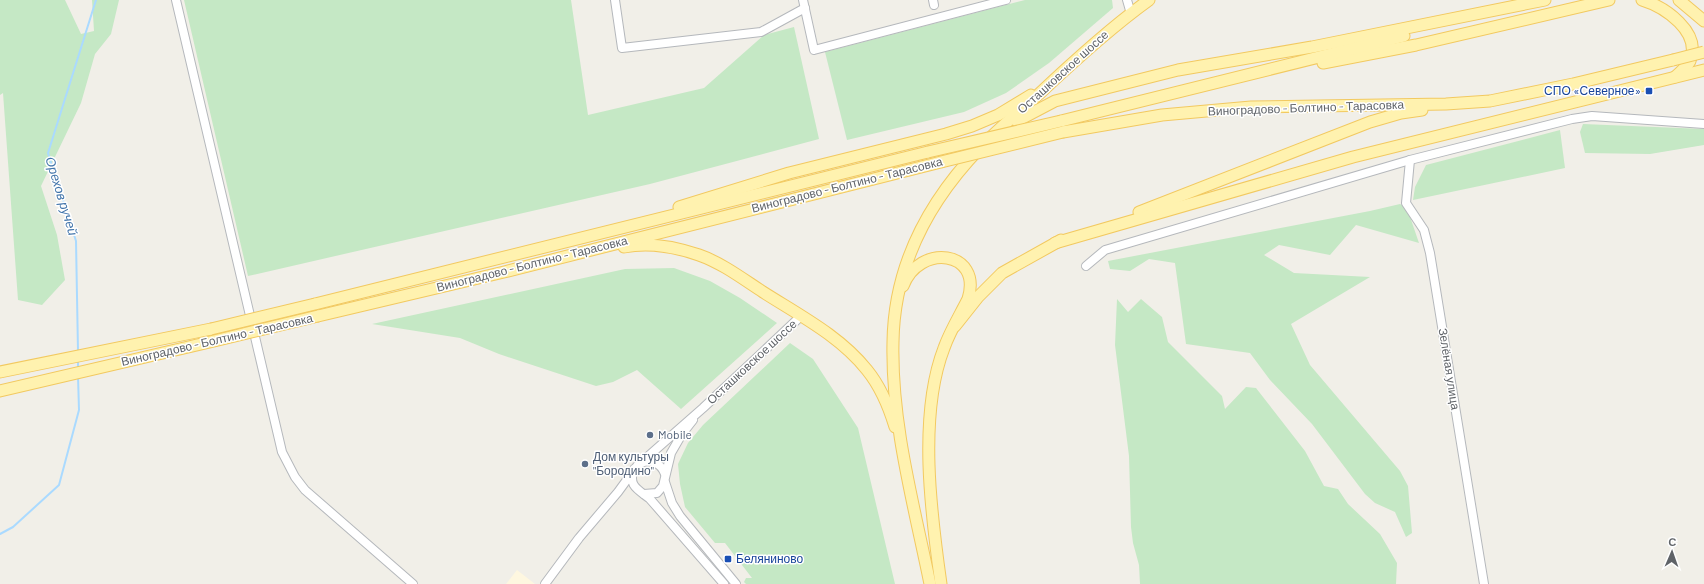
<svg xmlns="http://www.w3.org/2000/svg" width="1704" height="584" font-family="Barlow,sans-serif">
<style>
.commercial{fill:#fef7e0}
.green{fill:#c5e8c5}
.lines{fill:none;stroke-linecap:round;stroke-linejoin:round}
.stream{stroke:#aadaff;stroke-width:2}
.minor-casing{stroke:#b5b8bc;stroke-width:10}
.major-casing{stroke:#f2c960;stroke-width:13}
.minor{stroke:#fff;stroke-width:8}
.major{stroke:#fff2af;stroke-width:11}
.major-bridge-casing{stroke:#f2c960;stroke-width:13;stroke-linecap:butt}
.major-bridge{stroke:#fff2af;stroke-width:11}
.transit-dot{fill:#1a4fb4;stroke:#fff;stroke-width:1.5}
.service-dot{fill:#5c6f8a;stroke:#fff;stroke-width:1.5}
.labels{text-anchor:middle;stroke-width:3;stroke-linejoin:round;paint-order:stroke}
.street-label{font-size:12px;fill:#5f6368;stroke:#fff}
.transit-label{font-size:12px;fill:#164399;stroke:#fff;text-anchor:end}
.service-label{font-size:12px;fill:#4e5e75;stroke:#fff;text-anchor:start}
.water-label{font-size:13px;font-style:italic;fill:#4174aa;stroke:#fff}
</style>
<rect width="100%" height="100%" fill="#f1efe8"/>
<polygon class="commercial" points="517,570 535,584 506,584"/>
<g class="green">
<polygon points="0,0 65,0 81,34 94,31 92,0 119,0 111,34 95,54 81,103 41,186 57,235 65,280 42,305 18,300 3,93 0,95"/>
<polygon points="184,0 571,0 588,115 704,88 764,35 794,27 819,139 650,184 248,276"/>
<polygon points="1025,0 1112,0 1113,8 1049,63 1006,93 964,112 847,140 825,52"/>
<polygon points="1583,124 1704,129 1704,145 1650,154 1585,153 1580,132"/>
<polygon points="1560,130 1565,168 1413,200 1415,187 1426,165"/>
<polygon points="1400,204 1407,208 1419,243 1356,225 1330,255 1279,245 1264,255 1294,273 1370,277 1291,324 1310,365 1400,471 1408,486 1412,533 1406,537 1395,512 1375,503 1365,494 1312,424 1270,380 1250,353 1186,344 1175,263 1149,259 1130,271 1110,269 1108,261 1370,211"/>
<polygon points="674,268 710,281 740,298 777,323 681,409 637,370 613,382 596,386 499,354 460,338 372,324 625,269"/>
<polygon points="1117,299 1128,312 1141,299 1162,317 1168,342 1222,396 1225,409 1246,387 1256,388 1305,451 1324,486 1338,489 1348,504 1380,534 1397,563 1396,584 1140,584 1139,565 1133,543 1131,527 1129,456 1115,345"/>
<polygon points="790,343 813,359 858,428 895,584 746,584 744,582 746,578 752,578 725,543 715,543 685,507 680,484 678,464 688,443 703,425"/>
</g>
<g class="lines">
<g class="stream">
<polyline points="78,351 76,241 48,153 96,0"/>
<polyline points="78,362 78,370"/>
<polyline points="0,534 13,527 59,485 79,410 78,376"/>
</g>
<g class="minor-casing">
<g id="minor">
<polyline points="176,0 282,452 295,477 305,490 413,584"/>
<polyline points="615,0 622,48 761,32 805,8"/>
<polyline points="803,0 814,50 1006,0"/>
<polyline points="933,0 934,5"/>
<polyline points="1127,0 1131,14"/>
<polyline points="1410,160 1406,203 1424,230 1430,253 1484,584"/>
<polyline points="1086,266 1105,250 1410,160 1572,119 1592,116 1704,124"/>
<path d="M641,463C651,459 661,463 665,474"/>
<path d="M634,469C627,486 639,490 650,499L724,584"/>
<polyline points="665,482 672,503 680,516 736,584"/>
<polyline points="644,494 657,493 663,486 671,453 682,434 693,420"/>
<polyline points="545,584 579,538 618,492 637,466 703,408 801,316"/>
</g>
</g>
<g class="major-casing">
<g id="major">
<path d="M1642,0C1665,7 1702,32 1690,61C1687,67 1680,72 1675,77"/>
<polyline points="1679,0 1704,21"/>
<polyline points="1323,63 1416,45 1609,0"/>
<polyline points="1017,121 1055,101 1178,70 1312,47 1545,0"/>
<polyline points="1061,121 1404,36"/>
<polyline points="1063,132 1162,115 1251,107 1446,104 1490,101 1573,84 1673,60"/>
<polyline points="679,207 789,173 946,134 972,126 998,115 1031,95"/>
<polyline points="1139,212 1370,122 1401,113 1422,110"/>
<polyline points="1055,243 1353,157 1704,70"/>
<path d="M624,247C649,242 676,247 699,255C722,263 743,279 763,292C799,315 840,336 867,370C880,386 889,407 895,427"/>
<path d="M903,286C919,243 983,250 968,299C960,315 950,331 944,348C918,415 931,514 941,584"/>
<polyline points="315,304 928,152"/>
<polyline points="318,316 504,272 941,162"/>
<polyline points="955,326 978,297 1002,273 1061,240"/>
<polyline points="0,372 211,329"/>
<polyline points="0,391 214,341"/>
<path d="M930,584C914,505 891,423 893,342C894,266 929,201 980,148C998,129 1019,112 1039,94C1074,61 1110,28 1149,0"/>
</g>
</g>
<use href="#minor" class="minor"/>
<use href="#major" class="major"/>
<g class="major-bridge-casing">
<g id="major-bridge">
<polyline points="1673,60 1704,52"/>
<polyline points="928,152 1061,121"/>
<polyline points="941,162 1063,132"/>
<polyline points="211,329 315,304"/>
<polyline points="214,341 318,316"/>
</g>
</g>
<use href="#major-bridge" class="major-bridge"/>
</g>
<g class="transit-dot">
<rect x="1645" y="87" width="8" height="8" rx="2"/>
<rect x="724" y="555" width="8" height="8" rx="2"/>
</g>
<g class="service-dot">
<circle cx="650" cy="435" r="4"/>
<circle cx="585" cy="464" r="4"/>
</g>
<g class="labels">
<g class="street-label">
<text transform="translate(1063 72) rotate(-42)" y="4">Осташковское шоссе</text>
<text transform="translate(1306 108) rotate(-2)" y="4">Виноградово - Болтино - Тарасовка</text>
<text transform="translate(847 185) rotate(-14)" y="4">Виноградово - Болтино - Тарасовка</text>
<text transform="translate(532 264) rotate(-14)" y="4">Виноградово - Болтино - Тарасовка</text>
<text transform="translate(217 340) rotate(-13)" y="4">Виноградово - Болтино - Тарасовка</text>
<text transform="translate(752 362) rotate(-43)" y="4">Осташковское шоссе</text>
<text transform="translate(1449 369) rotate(81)" y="4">Зелёная улица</text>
</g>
<g class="transit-label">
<text x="1641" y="95">СПО «Северное»</text>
<text x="736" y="563" text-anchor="start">Беляниново</text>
</g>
<g class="service-label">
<text x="658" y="439">Mobile</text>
<text x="593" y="461">Дом культуры<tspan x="593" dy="14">"Бородино"</tspan></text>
</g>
<g class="water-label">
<text transform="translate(62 196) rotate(73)" y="5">Орехов ручей</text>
</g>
</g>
<g transform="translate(1672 552) rotate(2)" stroke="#ffffff" stroke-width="3" paint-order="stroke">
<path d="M0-3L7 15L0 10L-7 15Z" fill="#5f6368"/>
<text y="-6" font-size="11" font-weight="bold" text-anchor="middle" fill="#5f6368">С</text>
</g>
</svg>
